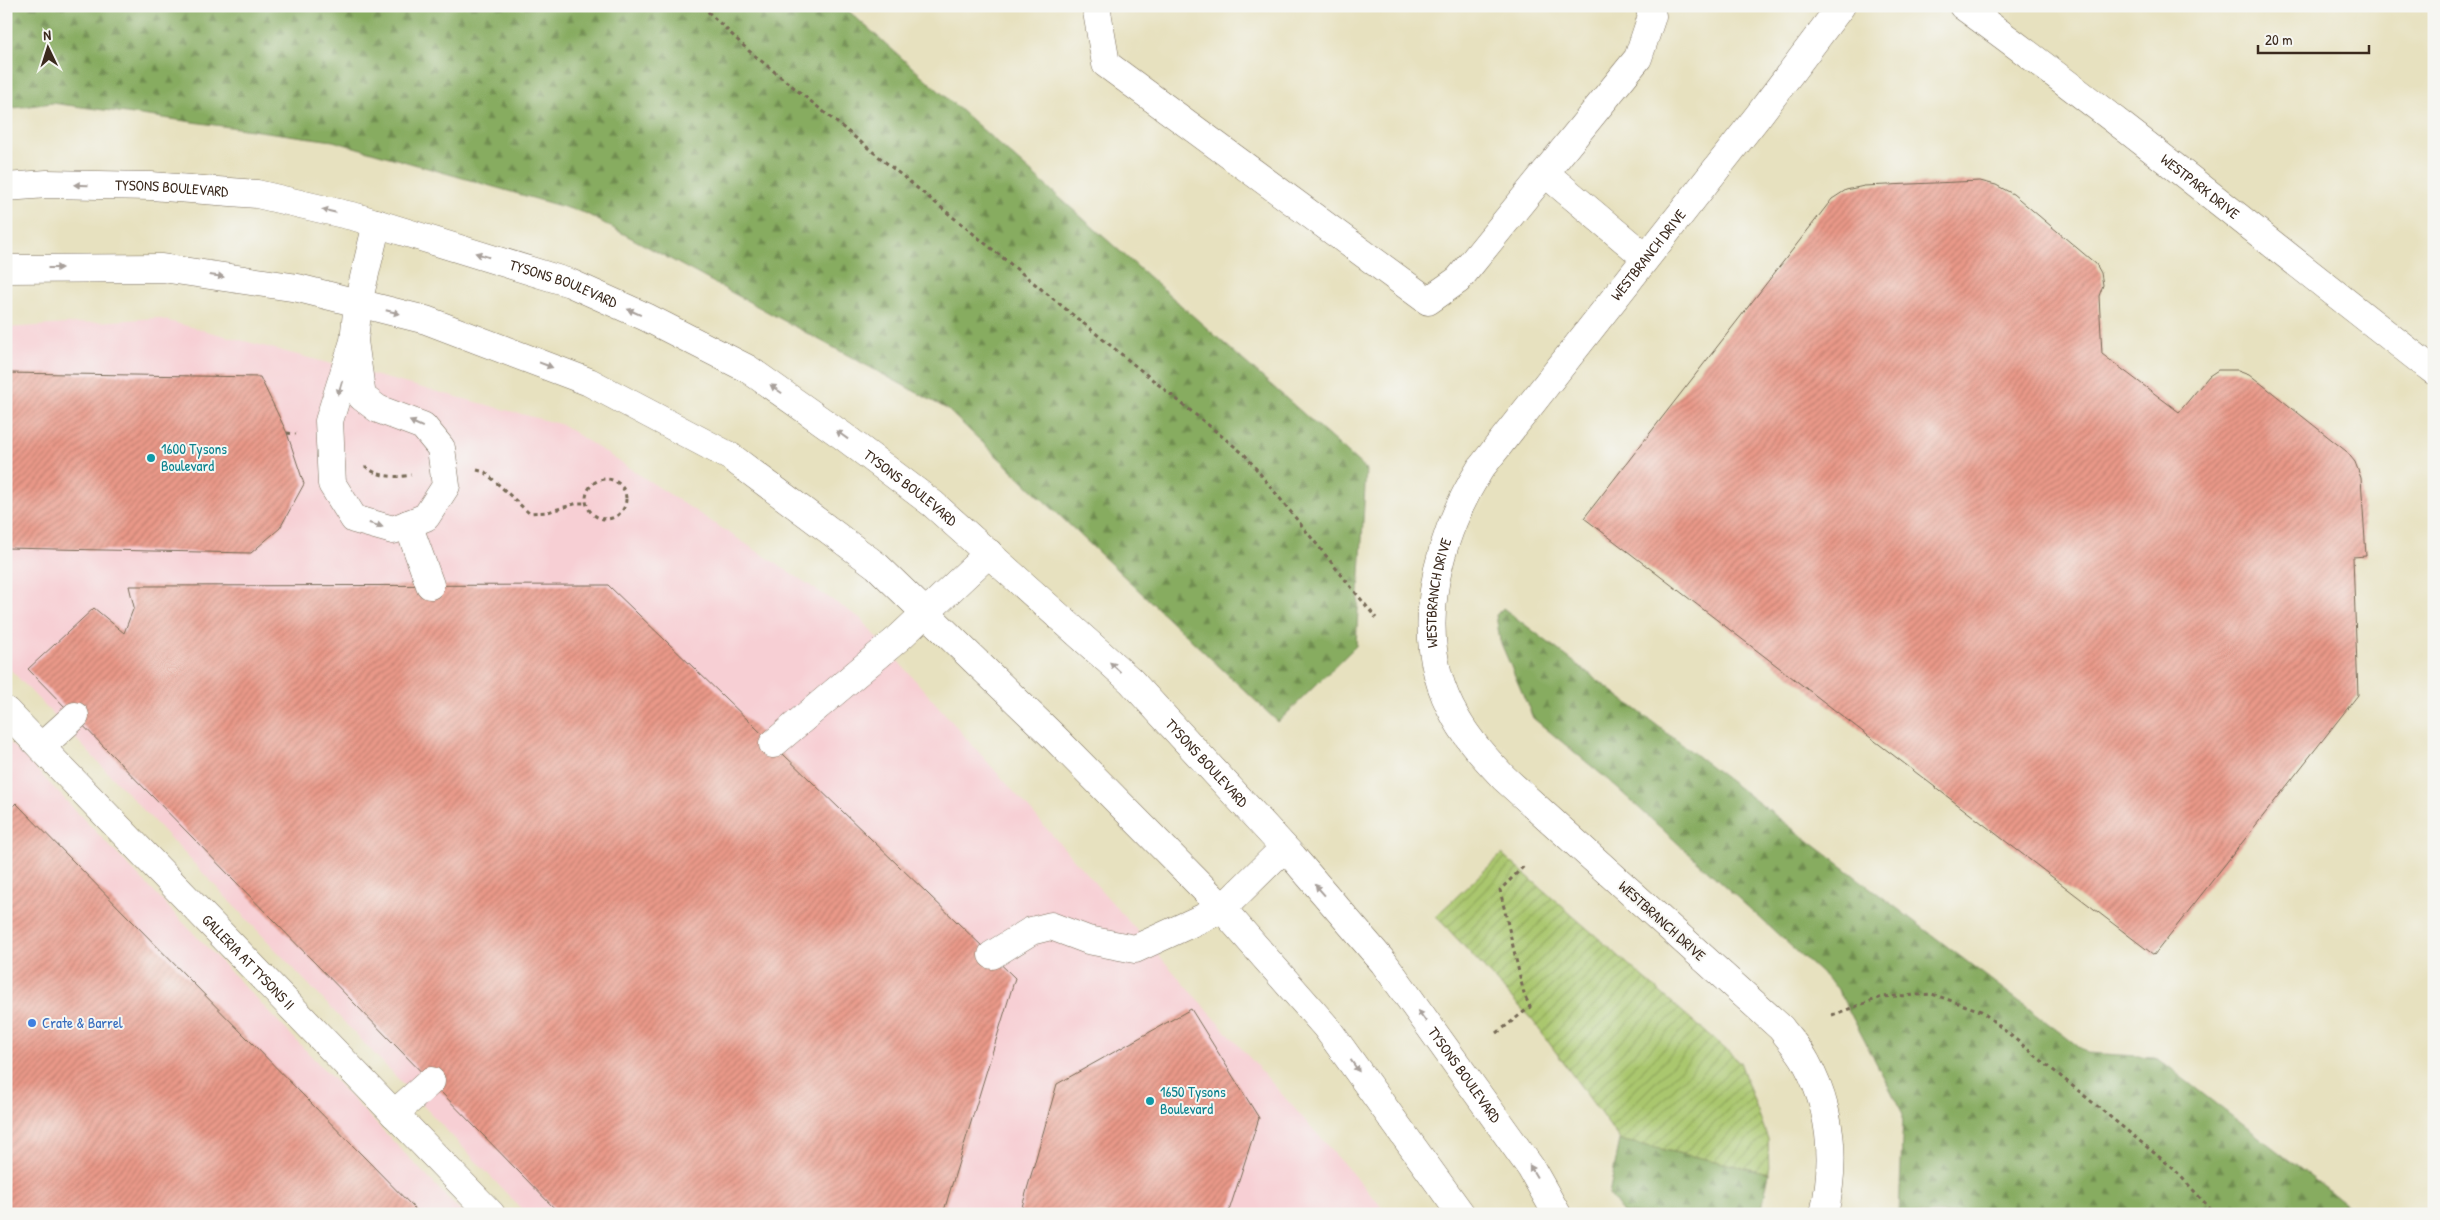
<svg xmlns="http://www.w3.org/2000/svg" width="2440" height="1220" font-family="'Patrick Hand',sans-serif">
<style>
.built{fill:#f7cfd4}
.forest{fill:url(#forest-firs);stroke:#616b40}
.garden{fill:url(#garden-furrows);stroke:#727846}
.building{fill:url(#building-hatch)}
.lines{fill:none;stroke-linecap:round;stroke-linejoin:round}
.minor-casing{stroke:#776a56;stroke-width:29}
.path{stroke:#776a56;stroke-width:3;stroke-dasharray:4 4;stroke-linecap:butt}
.minor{stroke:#fff;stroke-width:28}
.oneway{fill:#a79f9a}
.culture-dot{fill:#0f9aa8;stroke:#f6f6f2;stroke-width:2}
.shop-dot{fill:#3f7fe0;stroke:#f6f6f2;stroke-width:2}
.labels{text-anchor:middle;stroke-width:4;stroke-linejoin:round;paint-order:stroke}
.street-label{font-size:15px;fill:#3b2a1e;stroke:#f6f6f2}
.culture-label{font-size:15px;fill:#0d838f;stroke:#f6f6f2;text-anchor:start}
.shop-label{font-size:15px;fill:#366cbe;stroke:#f6f6f2;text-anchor:start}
</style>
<defs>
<pattern id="forest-firs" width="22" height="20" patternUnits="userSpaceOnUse" patternTransform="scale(1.25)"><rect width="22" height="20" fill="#87ac61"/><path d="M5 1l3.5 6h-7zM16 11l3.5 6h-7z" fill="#708c4f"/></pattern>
<pattern id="garden-furrows" width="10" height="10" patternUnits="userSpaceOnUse" patternTransform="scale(1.25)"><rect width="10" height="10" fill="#aac76e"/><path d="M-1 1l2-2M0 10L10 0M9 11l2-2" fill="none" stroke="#8ca25a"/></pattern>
<pattern id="building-hatch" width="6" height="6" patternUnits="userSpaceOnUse" patternTransform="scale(1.25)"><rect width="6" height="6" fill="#ea9989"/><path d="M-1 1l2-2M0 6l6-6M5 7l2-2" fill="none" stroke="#bf7d6f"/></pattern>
</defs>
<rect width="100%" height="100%" fill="#f6f6f2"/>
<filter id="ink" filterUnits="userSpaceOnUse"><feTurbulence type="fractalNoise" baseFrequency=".02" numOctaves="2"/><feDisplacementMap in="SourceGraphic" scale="10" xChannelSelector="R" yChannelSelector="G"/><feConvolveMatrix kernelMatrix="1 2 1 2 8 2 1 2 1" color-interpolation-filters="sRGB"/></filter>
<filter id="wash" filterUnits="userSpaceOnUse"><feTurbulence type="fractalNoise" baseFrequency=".0096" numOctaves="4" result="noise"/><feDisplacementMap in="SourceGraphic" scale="20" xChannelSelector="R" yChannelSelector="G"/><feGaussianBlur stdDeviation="1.12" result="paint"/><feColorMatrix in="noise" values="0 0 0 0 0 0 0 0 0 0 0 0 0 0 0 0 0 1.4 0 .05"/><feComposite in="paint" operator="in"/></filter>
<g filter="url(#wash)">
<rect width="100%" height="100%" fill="#e7e1bf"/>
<g class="built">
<polygon points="157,318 563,425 860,618 1388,1214 526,1214 6,665 6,328"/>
<polygon points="6,739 29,762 463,1214 6,1214"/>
</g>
<g class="forest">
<polygon points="6,6 843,6 1366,469 1356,646 1278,722 947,409 585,213 333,141 52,103 6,109"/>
<polygon points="1503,608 2087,1053 2155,1057 2359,1214 1899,1214 1903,1114 1837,988 1607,779 1533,718 1500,641 1496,615"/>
<polygon points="1620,1140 1769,1173 1761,1214 1624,1214 1609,1194"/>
</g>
<polygon class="garden" points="1502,854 1740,1062 1768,1139 1769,1173 1620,1140 1533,1021 1436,916"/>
<g id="blocks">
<g class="building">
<polygon points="1980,181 1996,185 2013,194 2096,264 2101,273 2103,285 2099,296 2102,354 2179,412 2209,376 2218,370 2238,370 2249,374 2346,451 2355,462 2361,478 2366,556 2353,557 2358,695 2154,955 1584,518 1832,199 1846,190 1864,186"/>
<polygon points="6,373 260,377 287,433 304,484 280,528 251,553 6,548"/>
<polygon points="608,585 1015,978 943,1214 560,1214 28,669 94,608 124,633 134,607 129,586"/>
<polygon points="16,803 420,1214 6,1214 6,813"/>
<polygon points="1191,1009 1259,1118 1228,1214 1020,1214 1057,1084"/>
</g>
</g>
</g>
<g filter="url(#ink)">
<use href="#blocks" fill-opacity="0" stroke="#776a56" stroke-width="1"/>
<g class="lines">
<g class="minor-casing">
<g id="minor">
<polyline points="1096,6 1106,64 1428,301 1458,280 1638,58 1652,16 1649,6"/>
<path id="s1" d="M1963,6C2124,123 2277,249 2434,371"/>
<polyline points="1545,173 1645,257"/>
<path id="s2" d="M6,187L47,184L151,186L257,194L356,217L570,283L646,317L748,369L843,436L933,504L1131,681L1293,857L1384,963L1531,1168L1557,1214"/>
<polyline points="6,269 162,268 298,288 426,320 589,382 731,457 877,566 1054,737 1211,896 1326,1027 1461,1214"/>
<polyline points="354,341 362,397 378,409 423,426 441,448 446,486 426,517 393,530 354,519 332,484 329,421 354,341 358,303 377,223"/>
<polyline points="408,524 430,585"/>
<path id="s3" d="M6,711L491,1214"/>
<polyline points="773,744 900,637 989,553"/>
<polyline points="41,747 75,716"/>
<polyline points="992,955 1031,931 1051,926 1088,940 1135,949 1222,909 1284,848"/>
<polyline points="394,1114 431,1081"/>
<path id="s4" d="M1824,1214C1836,1162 1832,1110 1806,1062C1800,1050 1789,1039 1781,1028L1504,778C1486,759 1469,741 1456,718C1410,639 1435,542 1480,469L1758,116L1841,6"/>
</g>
</g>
<g class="path">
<polyline points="702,6 749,51 1245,455 1376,618"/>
<polyline points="287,433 296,434"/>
<path d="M365,466C377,477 396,478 411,475"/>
<polyline points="477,470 485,472 529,513 548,512 578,503 586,503"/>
<circle cx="606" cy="499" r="20"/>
<polyline points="1832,1015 1882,997 1932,994 1981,1011 2175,1170 2215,1214"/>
<polyline points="1497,1033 1530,1007 1524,994 1500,890 1525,865"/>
</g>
<use href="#minor" class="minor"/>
</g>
<defs><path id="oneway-solid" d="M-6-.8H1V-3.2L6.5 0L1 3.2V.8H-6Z" transform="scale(1.25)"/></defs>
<g class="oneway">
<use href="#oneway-solid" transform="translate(81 185) rotate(-179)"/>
<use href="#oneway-solid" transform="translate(329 211) rotate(-167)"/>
<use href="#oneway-solid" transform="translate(482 255) rotate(-162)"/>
<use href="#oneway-solid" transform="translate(55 268)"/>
<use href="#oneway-solid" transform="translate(217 276) rotate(8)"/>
<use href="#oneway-solid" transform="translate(393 312) rotate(14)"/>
<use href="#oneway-solid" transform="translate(634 312) rotate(-156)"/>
<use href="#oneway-solid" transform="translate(546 365) rotate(21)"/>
<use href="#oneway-solid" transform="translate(340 388) rotate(107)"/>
<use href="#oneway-solid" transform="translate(776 389) rotate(-145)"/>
<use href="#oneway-solid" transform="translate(416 424) rotate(-155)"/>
<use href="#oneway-solid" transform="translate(842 435) rotate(-144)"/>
<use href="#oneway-solid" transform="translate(376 525) rotate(16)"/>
<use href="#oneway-solid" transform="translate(1115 667) rotate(-137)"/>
<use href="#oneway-solid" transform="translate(1320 890) rotate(-131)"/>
<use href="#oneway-solid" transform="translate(1422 1016) rotate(-126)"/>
<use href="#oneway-solid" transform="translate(1355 1066) rotate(54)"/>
<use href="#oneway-solid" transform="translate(1533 1171) rotate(-121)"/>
</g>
</g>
<g class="culture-dot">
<circle cx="151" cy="458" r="5"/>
<circle cx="1150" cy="1101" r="5"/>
</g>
<circle class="shop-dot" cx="32" cy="1023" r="5"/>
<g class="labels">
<g class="street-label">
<text dy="5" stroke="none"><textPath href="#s1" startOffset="298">WESTPARK DRIVE</textPath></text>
<text dy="5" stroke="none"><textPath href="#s2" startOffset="166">TYSONS BOULEVARD</textPath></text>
<text dy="5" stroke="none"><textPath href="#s4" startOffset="1184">WESTBRANCH DRIVE</textPath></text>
<text dy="5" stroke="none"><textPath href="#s2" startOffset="571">TYSONS BOULEVARD</textPath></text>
<text dy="5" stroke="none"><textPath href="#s2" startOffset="976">TYSONS BOULEVARD</textPath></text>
<text dy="5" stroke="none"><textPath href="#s4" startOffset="779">WESTBRANCH DRIVE</textPath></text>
<text dy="5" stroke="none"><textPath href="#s2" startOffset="1381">TYSONS BOULEVARD</textPath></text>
<text transform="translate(1662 921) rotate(42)" y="5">WESTBRANCH DRIVE</text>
<text dy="5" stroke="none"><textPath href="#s3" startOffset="349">GALLERIA AT TYSONS II</textPath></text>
<text dy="5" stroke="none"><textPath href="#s2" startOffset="1786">TYSONS BOULEVARD</textPath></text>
</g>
<g class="culture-label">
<text x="161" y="454">1600 Tysons<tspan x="161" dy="17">Boulevard</tspan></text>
<text x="1160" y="1097">1650 Tysons<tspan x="1160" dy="17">Boulevard</tspan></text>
</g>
<g class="shop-label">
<text x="42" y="1028">Crate &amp; Barrel</text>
</g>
</g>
<rect width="2440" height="1220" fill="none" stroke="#f6f6f2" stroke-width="25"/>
<g transform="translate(48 48) rotate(356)" stroke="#f6f6f2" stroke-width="4" paint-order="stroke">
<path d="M0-4L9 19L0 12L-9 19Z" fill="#3b2a1e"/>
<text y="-8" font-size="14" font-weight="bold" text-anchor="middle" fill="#3b2a1e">N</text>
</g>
<path d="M2258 45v8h111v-8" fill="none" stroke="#3b2a1e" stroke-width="2.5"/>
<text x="2265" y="45" font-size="15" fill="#3b2a1e" stroke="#f6f6f2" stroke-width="4" paint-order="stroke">20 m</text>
</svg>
